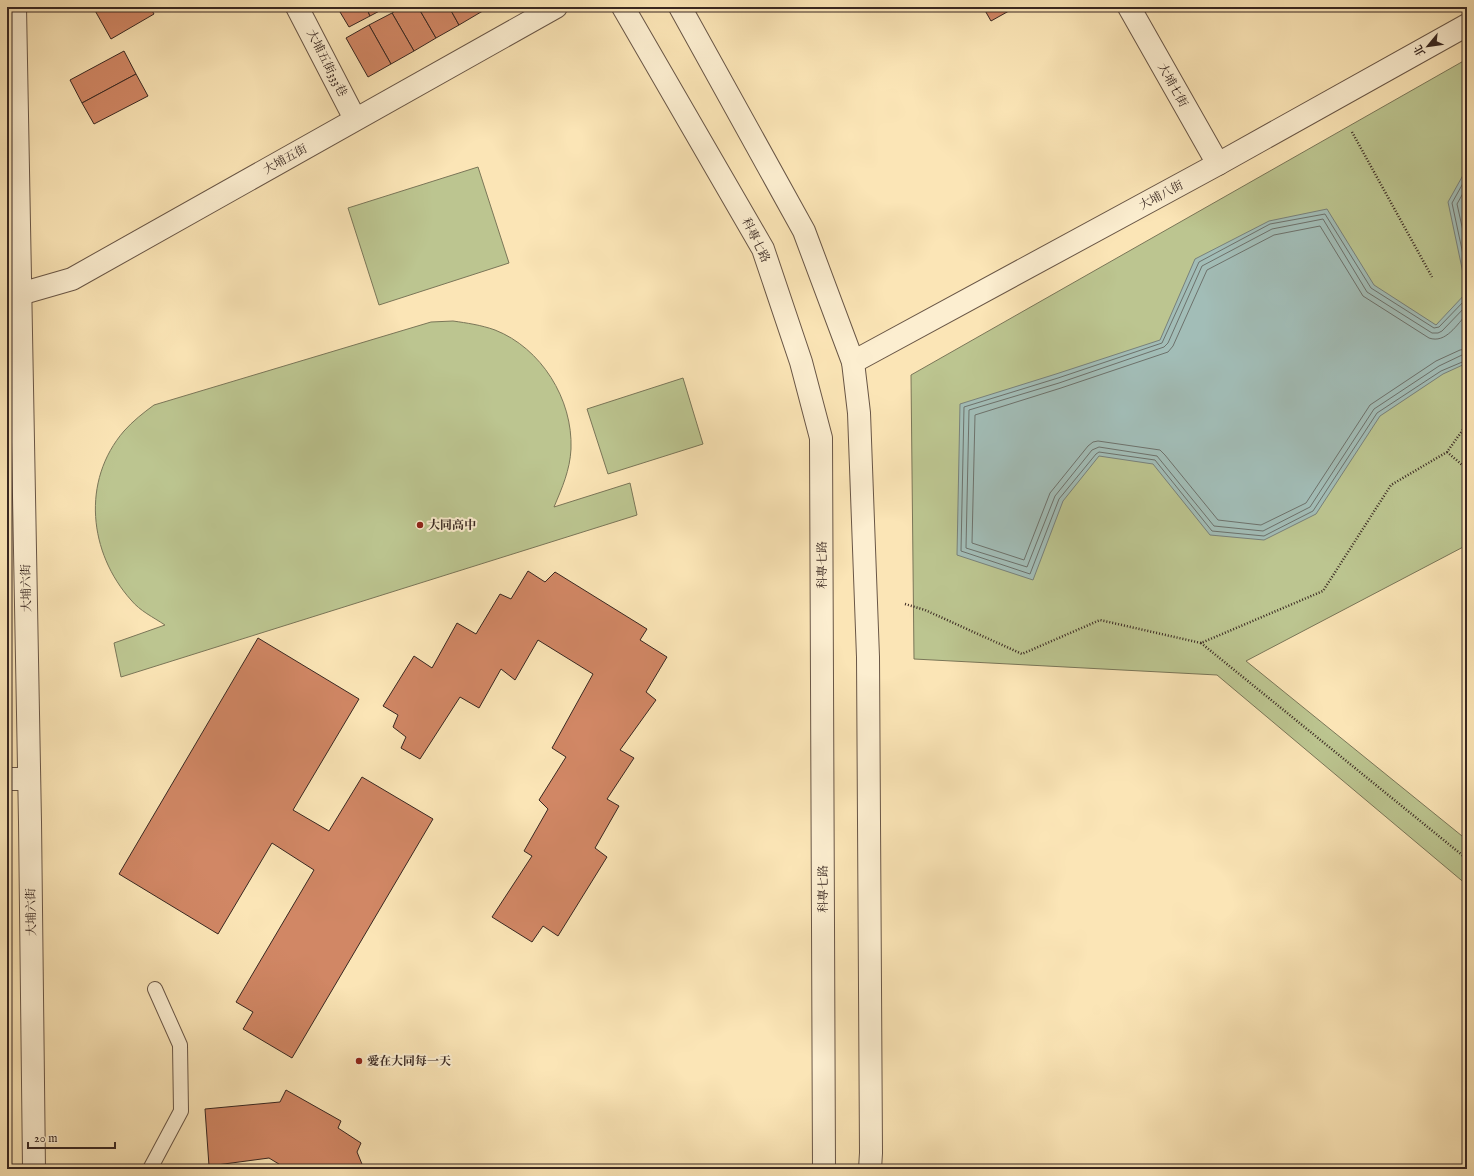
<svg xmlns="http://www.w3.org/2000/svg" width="1474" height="1176" font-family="'IM FELL English','Noto Serif TC',serif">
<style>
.green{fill:#bcc590;stroke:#7a7658}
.water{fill:#a2bdb7;stroke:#78817b}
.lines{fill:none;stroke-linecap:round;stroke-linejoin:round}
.shore{stroke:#6d726c;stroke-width:1}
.building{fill:#d18765;stroke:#382721}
.service-casing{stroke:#695646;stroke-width:16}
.minor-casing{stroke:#695646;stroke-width:24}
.tertiary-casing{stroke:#695646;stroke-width:24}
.path{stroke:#382721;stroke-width:2.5;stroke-dasharray:1 2;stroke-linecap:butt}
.service{stroke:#fceed0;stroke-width:14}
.minor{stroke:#fceed0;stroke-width:22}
.tertiary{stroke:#fceed0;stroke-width:22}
.poi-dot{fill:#8f2418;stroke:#fceed0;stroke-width:1.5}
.labels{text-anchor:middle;stroke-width:4;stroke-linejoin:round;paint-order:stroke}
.street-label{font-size:12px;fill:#382721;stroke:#fceed0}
.poi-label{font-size:12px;font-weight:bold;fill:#382721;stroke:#fceed0;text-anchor:start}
</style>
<rect width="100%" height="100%" fill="#fbe5b6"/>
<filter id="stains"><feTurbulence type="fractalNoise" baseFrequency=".005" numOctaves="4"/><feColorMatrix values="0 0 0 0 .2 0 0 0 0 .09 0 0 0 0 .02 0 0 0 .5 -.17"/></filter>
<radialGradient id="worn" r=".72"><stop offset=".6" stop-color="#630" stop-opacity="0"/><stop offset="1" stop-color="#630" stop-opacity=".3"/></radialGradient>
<g class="green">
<polygon points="1467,59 1467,545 1246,661 1467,840 1467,885 1217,675 914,659 911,375"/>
<polygon points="478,167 509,263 379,305 348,208"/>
<path d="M453,321C467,323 481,325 495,330C541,348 573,399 571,449C570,470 562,488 554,507L630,483L637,515L121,677L114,643L165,625C153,617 140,611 131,600C89,553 81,481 124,431C133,421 143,413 154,405L431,322Z"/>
<polygon points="683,378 703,444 608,474 587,409"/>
</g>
<polygon class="water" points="1467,168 1467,363 1443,374 1380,416 1316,514 1264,540 1210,535 1153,464 1099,456 1063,501 1033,580 957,555 960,404 1056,374 1160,340 1195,259 1269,221 1327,209 1374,285 1436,325 1467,292 1448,202"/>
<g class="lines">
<g class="shore">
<polyline points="1467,176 1452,203 1467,273"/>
<polyline points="1467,186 1457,204 1467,249"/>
<polyline points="1467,298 1439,327 1434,328 1371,288 1325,214 1270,224 1199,262 1162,343 1058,378 964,407 961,551 1030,574 1059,499 1096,454 1099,452 1155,460 1212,531 1264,536 1313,511 1377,413 1441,371 1467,360"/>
<polyline points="1467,305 1442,331 1438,333 1432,333 1367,292 1323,219 1272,229 1202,266 1168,343 1164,347 1059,383 969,410 966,548 1027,567 1055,496 1092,450 1099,447 1157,456 1214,526 1263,531 1310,507 1374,409 1439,366 1462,355 1467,355"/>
<path d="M1467,314C1457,324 1446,344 1429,338L1363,296L1320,226L1274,235L1207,270L1173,346L1168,352L1061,388L975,415L972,543L1024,560L1050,493L1088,446L1093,442L1098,441L1160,450L1165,455L1218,520L1261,525L1306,503L1370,405L1436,361L1460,350L1467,349"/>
</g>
</g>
<g class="building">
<polygon points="93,7 150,7 154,14 111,39"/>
<polygon points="337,7 366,7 370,16 349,27"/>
<polygon points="366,7 387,7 370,16"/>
<polygon points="402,7 418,7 436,38 414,51 392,13"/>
<polygon points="418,7 449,7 459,25 436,38"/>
<polygon points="449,7 478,7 481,12 459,25"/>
<polygon points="478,7 491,7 481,12"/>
<polygon points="983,7 1016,7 991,21"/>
<polygon points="392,13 414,51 391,64 369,25"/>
<polygon points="369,25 391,64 368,77 346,38"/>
<polygon points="124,51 136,74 82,103 70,80"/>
<polygon points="136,74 148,96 94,124 82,103"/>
<polygon points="528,571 545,582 555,572 647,629 640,640 667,657 646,692 656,700 620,750 634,758 607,799 619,806 595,848 607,857 558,936 543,926 532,942 492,917 532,856 524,851 548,809 539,800 566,757 552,748 593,674 538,640 515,680 501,669 479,708 460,697 420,759 401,748 406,737 393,727 398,715 383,706 414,656 432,668 457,623 476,634 500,594 511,599"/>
<polygon points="258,638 359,699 293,810 329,831 362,777 433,819 292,1058 243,1029 253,1012 236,1002 314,870 272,843 218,934 119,874"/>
<polygon points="286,1090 341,1121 338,1128 361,1143 357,1152 364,1169 287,1169 269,1158 209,1166 205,1109 280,1102"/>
</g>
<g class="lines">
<g class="service-casing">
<polyline id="service" points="150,1169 181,1111 180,1045 155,989"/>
</g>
<g class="minor-casing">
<g id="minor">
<polyline points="15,7 30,822 34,1169"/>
<polyline points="297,7 355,119"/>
<polyline points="1129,7 1218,164"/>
<polyline points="7,294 20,294 72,279 556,7"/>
<polyline points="853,362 1218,164 1467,25"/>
<polyline points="7,779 29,779"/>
</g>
</g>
<g class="tertiary-casing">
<g id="tertiary">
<polyline points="623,7 763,249 801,362 821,438 824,1169"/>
<polyline points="680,7 804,231 853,362 859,413 868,657 871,1153 870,1169"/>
</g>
</g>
<g class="path">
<polyline points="1352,132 1432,277"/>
<polyline points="1447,452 1467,469"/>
<polyline points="905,604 925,610 1022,654 1100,620 1201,643 1323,591 1391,485 1447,452 1467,424"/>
<polyline points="1201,643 1467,859"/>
</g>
<use href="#service" class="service"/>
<use href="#minor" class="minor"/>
<use href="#tertiary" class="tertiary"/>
</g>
<g class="poi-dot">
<circle cx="420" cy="525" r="4"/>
<circle cx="359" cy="1061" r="4"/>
</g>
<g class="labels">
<g class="street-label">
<text transform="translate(327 63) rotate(63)" y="4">大埔五街333巷</text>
<text transform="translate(1173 85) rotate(61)" y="4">大埔七街</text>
<text transform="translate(285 159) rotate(-29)" y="4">大埔五街</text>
<text transform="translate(1161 195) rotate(-28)" y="4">大埔八街</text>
<text transform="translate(756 240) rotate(64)" y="4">科專七路</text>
<text transform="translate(822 565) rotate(-90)" y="4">科專七路</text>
<text transform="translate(26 588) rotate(-91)" y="4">大埔六街</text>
<text transform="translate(823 889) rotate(-90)" y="4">科專七路</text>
<text transform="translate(31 912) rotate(-91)" y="4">大埔六街</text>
</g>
<g class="poi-label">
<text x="428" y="529">大同高中</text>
<text x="367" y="1065">愛在大同每一天</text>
</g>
</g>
<rect width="1474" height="1176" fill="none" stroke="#fbe5b6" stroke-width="24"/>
<rect x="8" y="8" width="1458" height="1160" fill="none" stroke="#382721" stroke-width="2"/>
<rect x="12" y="12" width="1450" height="1152" fill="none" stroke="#382721"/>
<g transform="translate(1428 46) rotate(241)" stroke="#fceed0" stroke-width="3" paint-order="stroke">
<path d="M0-3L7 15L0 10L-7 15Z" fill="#382721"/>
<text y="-6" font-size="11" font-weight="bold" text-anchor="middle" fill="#382721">北</text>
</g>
<path d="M28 1142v6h87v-6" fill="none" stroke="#382721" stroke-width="2"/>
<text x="34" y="1142" font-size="12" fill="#382721" stroke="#fceed0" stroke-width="3" paint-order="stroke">20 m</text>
<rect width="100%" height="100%" filter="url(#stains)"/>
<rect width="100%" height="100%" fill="url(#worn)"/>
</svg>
